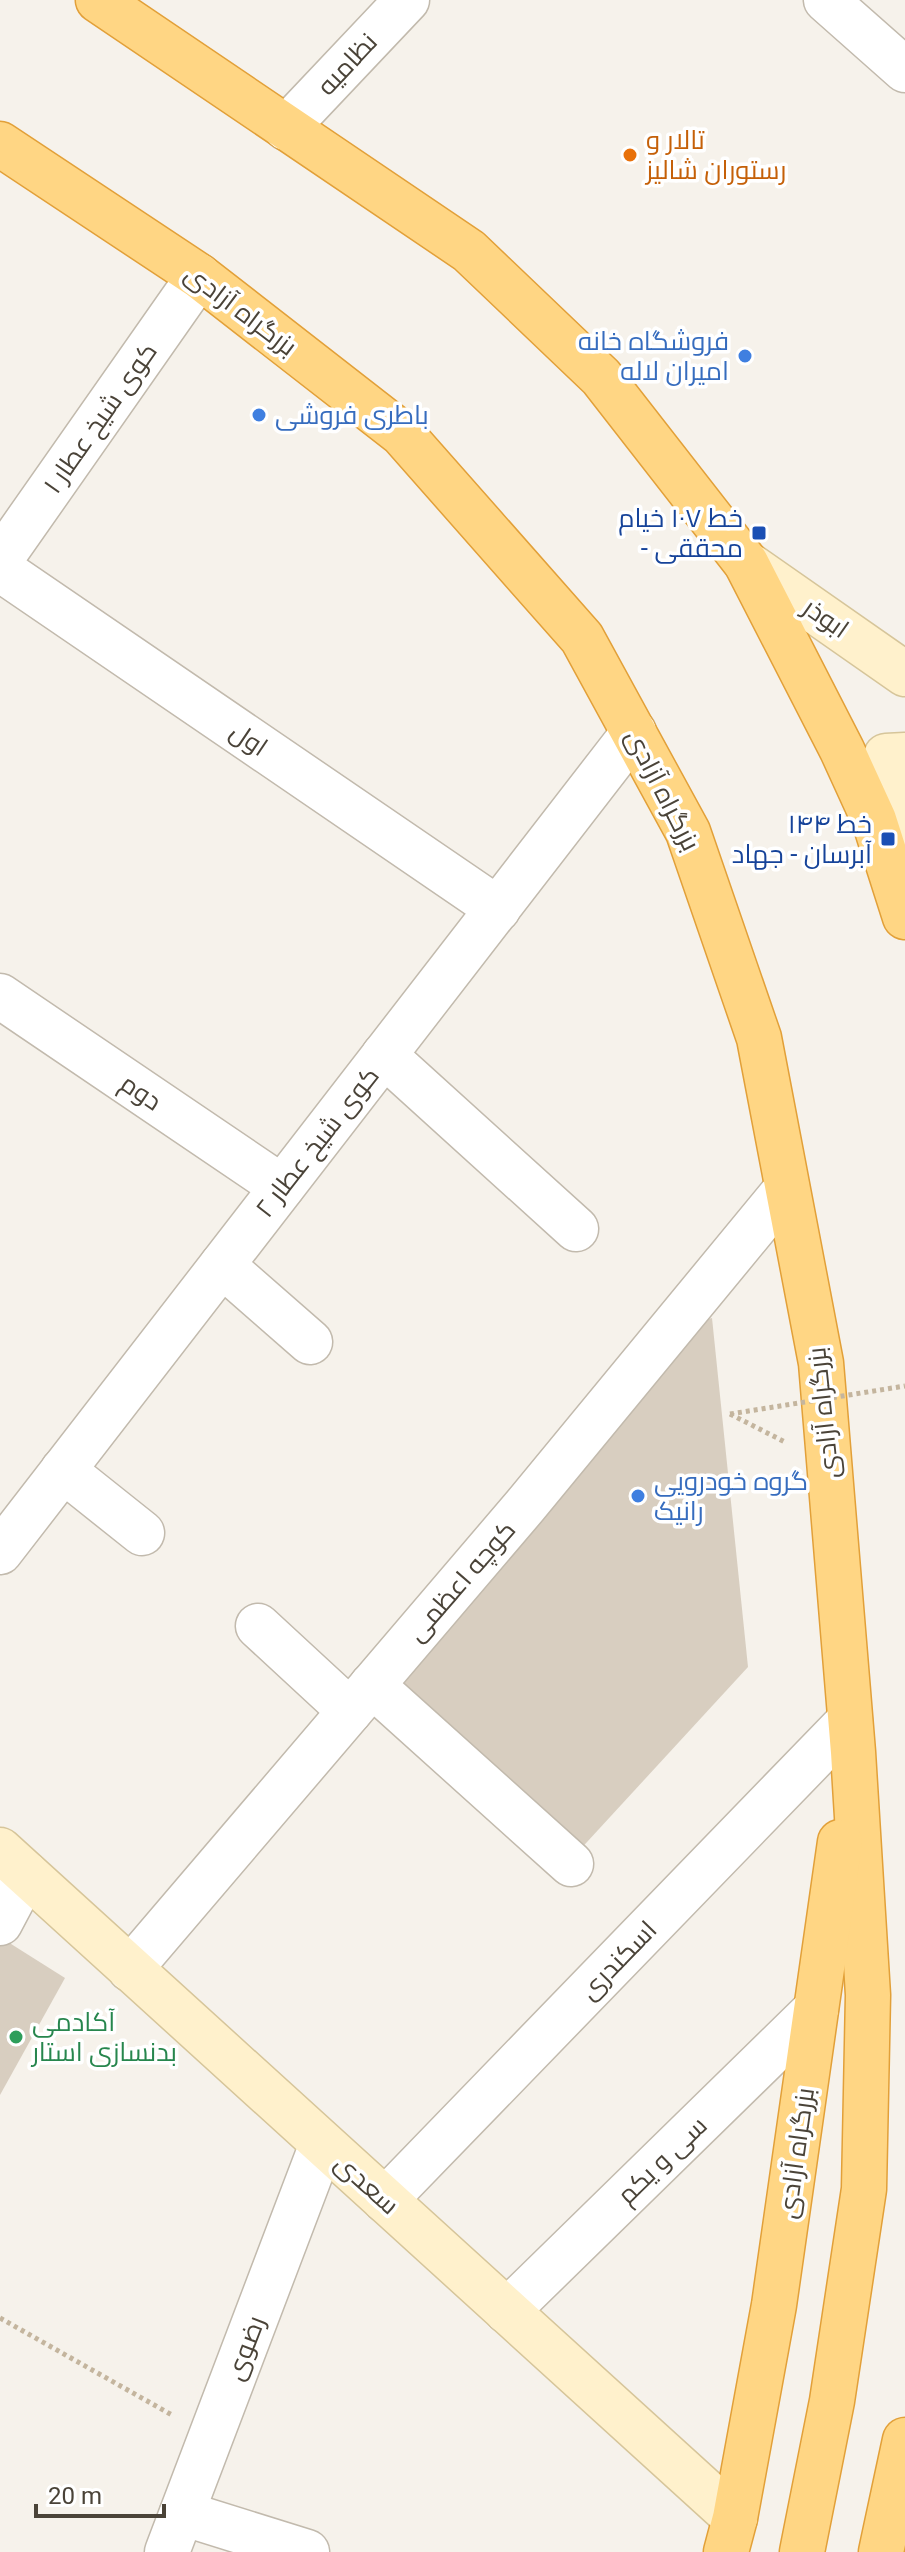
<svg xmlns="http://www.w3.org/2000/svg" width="905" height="2552" font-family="Roboto,Cairo,sans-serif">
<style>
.building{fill:#d8cec0}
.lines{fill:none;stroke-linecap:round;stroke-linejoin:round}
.minor-casing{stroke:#c2baad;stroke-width:47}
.tertiary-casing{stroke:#c2baad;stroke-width:47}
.secondary-casing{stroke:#d6c59a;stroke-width:47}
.trunk-casing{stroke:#e2a039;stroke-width:47}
.path{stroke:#c4b59e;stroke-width:5;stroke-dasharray:4 4;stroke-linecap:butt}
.minor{stroke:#fff;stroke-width:44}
.tertiary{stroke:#fff;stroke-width:44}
.secondary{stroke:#fff1cc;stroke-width:44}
.trunk{stroke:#ffd684;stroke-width:44}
.path-bridge{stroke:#c4b59e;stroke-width:5;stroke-dasharray:4 4;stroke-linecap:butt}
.food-dot{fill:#e8710a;stroke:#fff;stroke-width:3}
.shop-dot{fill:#3f7fe0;stroke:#fff;stroke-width:3}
.transit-dot{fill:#1a4fb4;stroke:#fff;stroke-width:3}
.leisure-dot{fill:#2e9e5b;stroke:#fff;stroke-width:3}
.labels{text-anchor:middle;stroke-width:7;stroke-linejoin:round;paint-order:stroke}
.street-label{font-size:26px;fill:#4a4338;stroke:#fff}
.food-label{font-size:26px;fill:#c56008;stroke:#fff;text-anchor:start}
.shop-label{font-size:26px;fill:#366cbe;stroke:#fff;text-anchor:start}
.transit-label{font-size:26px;fill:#164399;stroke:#fff;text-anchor:end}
.leisure-label{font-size:26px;fill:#27864d;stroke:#fff;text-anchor:start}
</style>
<rect width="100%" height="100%" fill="#f6f2eb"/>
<g class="building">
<polygon points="712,1318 748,1667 576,1854 386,1685 690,1324"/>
<polygon points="0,1937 65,1978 0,2095"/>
</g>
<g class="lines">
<g class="minor-casing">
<g id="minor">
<polyline points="826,0 905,70"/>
<polyline points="286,128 407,0"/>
<polyline points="0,560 199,276"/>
<polyline points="0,569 498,909"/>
<polyline points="0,996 282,1187"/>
<polyline points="384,1055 576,1229"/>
<polyline points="222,1265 310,1342"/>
<polyline points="63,1470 142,1533"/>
<polyline points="0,1552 634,732"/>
<polyline points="258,1626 350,1711"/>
<polyline points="372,1685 571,1864"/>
<polyline points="0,1923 26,1874"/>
<polyline points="130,1969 525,1506 787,1188"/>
<polyline points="385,2200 850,1720"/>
<polyline points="507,2311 816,2009"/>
<polyline points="182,2513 307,2552"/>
</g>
</g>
<g class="tertiary-casing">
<polyline id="tertiary" points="167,2552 322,2144"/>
</g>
<g class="secondary-casing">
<g id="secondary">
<polyline points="746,563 905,674"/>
<polyline points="889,856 886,756 905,755"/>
<polyline points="0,1850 735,2518"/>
</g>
</g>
<g class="trunk-casing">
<g id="trunk">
<polyline points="98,0 469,251 601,377 746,563 842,750 874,820 905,917"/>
<polyline points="0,144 199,276 402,434 582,638 688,832 759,1038 821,1363 853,1752 868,1995 864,2189 832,2401 802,2552"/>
<polyline points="726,2552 735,2518 774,2305 840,1842"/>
<polyline points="881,2552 905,2440"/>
</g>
</g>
<g class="path">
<polyline points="730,1414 785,1442"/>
<polyline points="0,2318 172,2415"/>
</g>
<use href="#minor" class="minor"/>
<use href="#tertiary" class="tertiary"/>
<use href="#secondary" class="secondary"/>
<use href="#trunk" class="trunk"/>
<polyline class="path-bridge" points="730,1414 905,1386"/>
</g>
<circle class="food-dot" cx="630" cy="155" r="8"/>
<g class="shop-dot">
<circle cx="745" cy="356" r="8"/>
<circle cx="259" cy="415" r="8"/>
<circle cx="638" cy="1496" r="8"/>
</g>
<g class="transit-dot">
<rect x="751" y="525" width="16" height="16" rx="4"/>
<rect x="880" y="831" width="16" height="16" rx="4"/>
</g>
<circle class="leisure-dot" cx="16" cy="2037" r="8"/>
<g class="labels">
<g class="street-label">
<text transform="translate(347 64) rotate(-47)" y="9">نظامیه</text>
<text transform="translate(241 310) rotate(37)" y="9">بزرگراه آزادی</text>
<text transform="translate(100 418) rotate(-55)" y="9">کوی شیخ عطار ۱</text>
<text transform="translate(826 618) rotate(35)" y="9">ابوذر</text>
<text transform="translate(249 739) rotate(34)" y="9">اول</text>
<text transform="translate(663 790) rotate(63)" y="9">بزرگراه آزادی</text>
<text transform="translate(141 1092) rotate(34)" y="9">دوم</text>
<text transform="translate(317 1142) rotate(-52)" y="9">کوی شیخ عطار ۲</text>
<text transform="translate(823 1413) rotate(-96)" y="9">بزرگراه آزادی</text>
<text transform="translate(461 1581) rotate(-49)" y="9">کوچه اعظمی</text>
<text transform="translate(618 1960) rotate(-46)" y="9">اسکندری</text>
<text transform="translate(796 2153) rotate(-82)" y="9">بزرگراه آزادی</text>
<text transform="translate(662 2160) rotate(-44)" y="9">سی و یکم</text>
<text transform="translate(367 2184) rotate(42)" y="9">سعدی</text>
<text transform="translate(245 2348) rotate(-69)" y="9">رضوی</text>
</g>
<g class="food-label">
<text x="646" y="149">تالار و<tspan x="646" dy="30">رستوران شالیز</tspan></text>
</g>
<g class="shop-label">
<text x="729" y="350" text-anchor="end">فروشگاه خانه<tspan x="729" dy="30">امیران لاله</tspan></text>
<text x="275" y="424">باطری فروشی</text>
<text x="654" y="1490">گروه خودرویی<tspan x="654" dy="30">رانیک</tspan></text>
</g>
<g class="transit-label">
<text x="743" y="527">خط ۱۰۷ خیام<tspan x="743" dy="30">- محققی</tspan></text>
<text x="872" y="833">خط ۱۴۴<tspan x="872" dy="30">آبرسان - جهاد</tspan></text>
</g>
<g class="leisure-label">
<text x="32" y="2031">آکادمی<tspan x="32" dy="30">بدنسازی استار</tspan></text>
</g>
</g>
<path d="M36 2504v12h128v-12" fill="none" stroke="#4a4338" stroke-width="4"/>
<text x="48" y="2504" font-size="24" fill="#4a4338" stroke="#ffffff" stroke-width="6" paint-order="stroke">20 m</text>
</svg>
